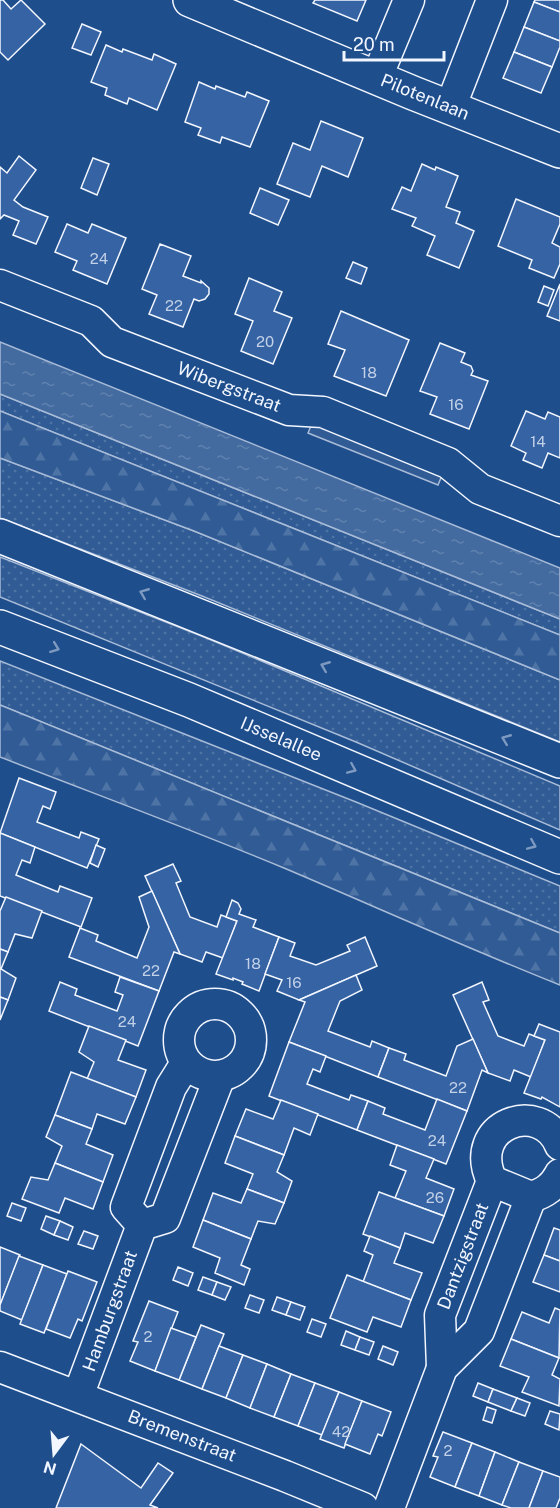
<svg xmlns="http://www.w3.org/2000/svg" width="560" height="1508" font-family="'Public Sans',sans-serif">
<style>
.grass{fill:url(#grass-dots);stroke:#a8bbd7;stroke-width:1.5}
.forest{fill:url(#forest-firs);stroke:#a8bbd7;stroke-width:1.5}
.built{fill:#305b95;stroke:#a8bbd7;stroke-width:1.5}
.water{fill:url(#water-ripples);stroke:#a8bbd7;stroke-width:1.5}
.building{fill:#3563a3;stroke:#f2f6ff;stroke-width:1.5}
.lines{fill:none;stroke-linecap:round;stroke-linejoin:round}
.street-casing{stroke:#f2f6ff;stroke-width:33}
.secondary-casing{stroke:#f2f6ff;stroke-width:36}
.primary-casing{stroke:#f2f6ff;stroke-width:36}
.street{stroke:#1f4e8c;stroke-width:30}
.secondary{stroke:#1f4e8c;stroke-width:33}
.primary{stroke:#1f4e8c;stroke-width:33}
.oneway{stroke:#7e9ac0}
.labels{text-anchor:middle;stroke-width:4.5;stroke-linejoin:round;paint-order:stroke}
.number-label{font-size:15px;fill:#c3d1e8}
.street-label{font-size:18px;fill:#f2f6ff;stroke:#1f4e8c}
</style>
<defs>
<pattern id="grass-dots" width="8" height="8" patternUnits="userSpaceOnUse" patternTransform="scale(1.5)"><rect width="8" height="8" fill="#305b95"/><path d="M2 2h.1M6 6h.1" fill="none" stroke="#4e73a5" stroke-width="1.8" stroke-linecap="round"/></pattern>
<pattern id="forest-firs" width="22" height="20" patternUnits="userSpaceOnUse" patternTransform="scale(1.5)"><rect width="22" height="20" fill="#305b95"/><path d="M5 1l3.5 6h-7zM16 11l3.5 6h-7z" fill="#4e73a5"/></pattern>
<pattern id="water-ripples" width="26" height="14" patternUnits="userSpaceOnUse" patternTransform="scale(1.5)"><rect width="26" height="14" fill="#446ba0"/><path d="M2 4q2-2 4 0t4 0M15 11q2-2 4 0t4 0" fill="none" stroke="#5f81ae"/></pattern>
</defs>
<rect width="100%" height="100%" fill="#1f4e8c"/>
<g class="grass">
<polygon points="0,394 560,619 560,635 0,411"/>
<polygon points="0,458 194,531 560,680 560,742 202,596 0,518"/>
<polygon points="0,557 204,637 560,786 560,830 356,742 0,597"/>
<polygon points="0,661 356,802 560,886 560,933 0,705"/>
</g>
<g class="forest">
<polygon points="0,411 560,635 560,680 194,531 0,458"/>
<path d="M0,705L560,933V985C467,948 376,907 284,868C190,829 95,794 0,757Z"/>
</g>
<polygon class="built" points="313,421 443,473 438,485 308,433"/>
<polygon class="water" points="0,342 560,568 560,619 0,394"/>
<g class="building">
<polygon points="0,0 3,0 11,9 21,0 45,24 8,60 0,52"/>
<polygon points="315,0 366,0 357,21 313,3"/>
<polygon points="535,0 560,0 560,12 534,2"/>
<polygon points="534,2 560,12 560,41 524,27"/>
<polygon points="82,24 101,32 91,55 72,48"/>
<polygon points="524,27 560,41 560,47 552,67 514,52"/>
<polygon points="106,45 122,52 123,49 152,60 154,54 176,64 157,110 129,98 127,104 105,95 107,88 91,82"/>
<polygon points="514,52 552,67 541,93 503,78"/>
<polygon points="199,82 215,89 216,86 245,97 247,92 269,101 250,147 222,137 220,143 198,135 201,128 185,122"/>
<polygon points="321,121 363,138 348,177 322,166 310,197 277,184 293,143 310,150"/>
<polygon points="19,156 36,170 14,200 23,207 48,217 36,244 13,235 19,221 4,215 0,219 0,167 7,173"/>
<polygon points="93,158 109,164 97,195 81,188"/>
<polygon points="422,164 435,170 436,167 458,176 446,207 460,212 456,223 474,231 459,268 427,255 435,236 412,226 416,218 392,209 402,187 411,191"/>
<polygon points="260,188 289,200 278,225 250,213"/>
<polygon points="516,199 560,217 560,224 552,243 560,247 560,264 554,278 529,268 532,260 498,246"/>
<polygon points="67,224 88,233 92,224 126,238 107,284 73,270 77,261 55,252"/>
<polygon points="160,244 191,256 183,276 201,283 201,281 209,288 209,294 205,299 199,301 194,299 183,327 149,314 157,295 142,289"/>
<polygon points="353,262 367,268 361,284 346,278"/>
<polygon points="249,278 282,292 274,311 292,318 273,364 241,351 253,321 235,314"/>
<polygon points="560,284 560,321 547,316"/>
<polygon points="544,286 554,290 548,306 538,302"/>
<polygon points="341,311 409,340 386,396 334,376 345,350 328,344"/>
<polygon points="440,343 465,353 461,362 471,366 473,371 471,375 488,381 469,429 430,414 437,397 420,391"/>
<polygon points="526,411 545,419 548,412 560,417 560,458 548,453 542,468 523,460 526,453 511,446"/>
<polygon points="19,778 56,792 50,809 43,806 37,822 79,838 81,832 99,839 87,868 0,833"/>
<polygon points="0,833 35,847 30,863 22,860 16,875 58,892 60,886 92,898 81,927 0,896"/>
<polygon points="96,845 105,849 98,867 90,863"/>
<polygon points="173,864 181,881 176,883 190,917 217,927 221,915 237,921 223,958 206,952 202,962 180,954 145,876"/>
<polygon points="152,891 180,954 174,952 159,991 69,957 80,928 98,935 96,941 137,958 149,927 139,897"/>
<polygon points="6,897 42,911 32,938 15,934 8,952 0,949 0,911"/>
<polygon points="232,900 238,903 241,909 239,914 256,920 253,927 279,937 259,991 242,984 243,982 233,978 233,980 216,974 237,921 226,917"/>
<polygon points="279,937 295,943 290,956 316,965 350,951 347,945 365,937 377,966 299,1000 277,991 282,980 265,974"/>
<polygon points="0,949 8,952 1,969 16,978 8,1000 0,997"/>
<polygon points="356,975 362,990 340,1001 328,1031 370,1047 372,1041 389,1048 378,1077 289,1042 305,1002 299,1000"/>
<polygon points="120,977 159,991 138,1046 49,1011 60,982 77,989 75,995 117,1011 123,995 115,992"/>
<polygon points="482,982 489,1000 483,1002 498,1036 524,1046 529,1034 545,1040 531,1077 514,1070 510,1081 488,1073 453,995"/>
<polygon points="0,997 8,1000 0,1020"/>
<polygon points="539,1024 560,1032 560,1107 542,1097 541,1099 524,1093 545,1040 534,1036"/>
<polygon points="89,1026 126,1040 118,1060 146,1070 136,1097 87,1079 94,1062 79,1052"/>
<polygon points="473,1039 488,1073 482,1070 467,1111 378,1077 389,1048 406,1054 404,1060 446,1076 457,1046"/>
<polygon points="289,1042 326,1056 320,1072 313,1069 307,1084 349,1100 351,1095 368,1101 357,1130 269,1096"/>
<polygon points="71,1072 136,1097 125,1124 97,1114 92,1129 55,1115"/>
<polygon points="437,1099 467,1111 446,1164 357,1130 368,1101 385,1108 383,1114 425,1130"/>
<polygon points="281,1100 318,1114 310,1135 294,1128 284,1155 235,1136 246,1109 273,1119"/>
<polygon points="55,1115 92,1129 86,1144 113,1155 103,1182 55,1163 62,1146 46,1137"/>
<polygon points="235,1136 284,1155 277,1172 292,1181 284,1203 247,1189 253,1174 225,1163"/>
<polygon points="397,1145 434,1159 426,1178 454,1189 444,1216 395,1198 406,1171 390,1165"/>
<polygon points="55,1163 103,1182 93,1209 65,1198 59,1213 22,1199 31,1177 48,1180"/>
<polygon points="247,1189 284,1203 275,1224 258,1221 251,1239 203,1220 213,1193 241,1203"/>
<polygon points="379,1192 444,1216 433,1243 405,1233 400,1248 363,1234"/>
<polygon points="12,1203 26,1208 21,1221 7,1216"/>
<polygon points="46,1216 60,1221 54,1235 41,1229"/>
<polygon points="203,1220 251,1239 241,1265 250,1269 244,1285 215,1273 220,1258 193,1247"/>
<polygon points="60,1221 73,1227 68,1240 54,1235"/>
<polygon points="554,1228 560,1230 560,1261 544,1255"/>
<polygon points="84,1231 98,1236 93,1249 78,1244"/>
<polygon points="370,1236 400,1248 394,1263 422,1273 411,1300 363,1282 373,1255 364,1251"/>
<polygon points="0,1247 20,1255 0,1305"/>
<polygon points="544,1255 560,1261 560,1292 533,1282"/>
<polygon points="19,1256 43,1265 22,1320 0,1311 0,1305"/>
<polygon points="43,1265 67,1274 44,1333 20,1324"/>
<polygon points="178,1267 193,1273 188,1286 173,1280"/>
<polygon points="68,1271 97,1282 82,1321 78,1319 70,1338 46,1329"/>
<polygon points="347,1275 411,1300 401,1327 373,1317 367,1332 330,1318"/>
<polygon points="203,1277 217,1282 212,1295 198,1290"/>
<polygon points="217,1282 231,1287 225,1300 212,1295"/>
<polygon points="250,1295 264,1300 259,1313 245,1308"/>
<polygon points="277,1297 291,1302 286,1315 272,1310"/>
<polygon points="149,1301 178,1312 155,1371 130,1361 138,1342 133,1341"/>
<polygon points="291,1302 305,1307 300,1320 286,1315"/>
<polygon points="555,1308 560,1310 559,1358 511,1339 522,1312 549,1323"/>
<polygon points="312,1319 326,1324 321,1337 307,1332"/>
<polygon points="201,1325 224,1334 202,1389 179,1380"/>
<polygon points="171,1328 196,1337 179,1380 155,1371"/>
<polygon points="346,1331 360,1337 355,1350 341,1345"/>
<polygon points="360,1337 374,1342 369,1355 355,1350"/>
<polygon points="511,1339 559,1358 552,1375 560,1379 559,1406 522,1392 529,1377 500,1366"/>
<polygon points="219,1346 243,1355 226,1398 202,1389"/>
<polygon points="383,1346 398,1352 393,1365 378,1359"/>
<polygon points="243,1355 267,1364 250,1408 226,1398"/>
<polygon points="267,1364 291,1374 274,1417 250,1408"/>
<polygon points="291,1374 315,1383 298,1426 274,1417"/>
<polygon points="315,1383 339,1392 322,1435 298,1426"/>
<polygon points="478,1383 493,1389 488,1402 473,1396"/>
<polygon points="493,1389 517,1398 511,1411 488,1402"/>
<polygon points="339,1392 362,1401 344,1448 320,1439"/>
<polygon points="517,1398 530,1403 525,1416 511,1411"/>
<polygon points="362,1401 391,1412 382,1436 378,1434 370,1454 345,1444"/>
<polygon points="487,1407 496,1410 492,1423 483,1420"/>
<polygon points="550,1411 560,1414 559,1430 545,1424"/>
<polygon points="443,1432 472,1443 455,1487 430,1477 438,1457 433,1456"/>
<polygon points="472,1443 495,1452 479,1496 455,1487"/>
<polygon points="81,1444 141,1488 158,1463 173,1473 150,1505 158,1508 56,1508"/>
<polygon points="495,1452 519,1462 502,1505 479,1496"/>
<polygon points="519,1462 543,1471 529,1508 511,1508 502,1505"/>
<polygon points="543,1471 560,1477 560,1498 556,1508 529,1508"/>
</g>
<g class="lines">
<g class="street-casing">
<g id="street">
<polyline points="377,77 409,0"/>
<polyline points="450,108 492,0"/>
<polyline points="0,285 91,321 112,342 289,410 323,412 448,463 480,489 560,521"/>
<circle cx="215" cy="1040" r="36"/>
<path d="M560,1145C541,1098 465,1124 492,1181L531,1197C545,1193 553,1187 560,1174"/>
<polyline points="142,1225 126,1207 171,1087 186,1063"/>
<polyline points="0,1367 285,1476 363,1508"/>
<polyline points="442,1368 440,1315 492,1181"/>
<polyline points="78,1396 142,1225 165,1218 220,1076"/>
<polyline points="389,1508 442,1368 479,1331 531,1197"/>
</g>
</g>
<g class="secondary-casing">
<polyline id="secondary" points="190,0 413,93 560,151"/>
</g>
<g class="primary-casing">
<g id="primary">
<polyline points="0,536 560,761"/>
<polyline points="0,627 189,700 560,857"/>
</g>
</g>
<use href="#street" class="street"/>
<use href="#secondary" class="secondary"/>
<use href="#primary" class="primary"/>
</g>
<defs><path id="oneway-chevron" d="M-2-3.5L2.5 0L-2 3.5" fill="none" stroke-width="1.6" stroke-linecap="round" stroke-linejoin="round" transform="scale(1.5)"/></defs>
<g class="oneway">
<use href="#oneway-chevron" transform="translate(144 593) rotate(-158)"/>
<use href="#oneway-chevron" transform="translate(55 648) rotate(21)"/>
<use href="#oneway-chevron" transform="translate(325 666) rotate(-158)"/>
<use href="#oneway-chevron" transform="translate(506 739) rotate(-158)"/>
<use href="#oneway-chevron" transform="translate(352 769) rotate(23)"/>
<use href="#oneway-chevron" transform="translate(532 845) rotate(23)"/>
</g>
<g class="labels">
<g class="number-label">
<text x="99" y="264">24</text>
<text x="174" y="311">22</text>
<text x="265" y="347">20</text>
<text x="369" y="378">18</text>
<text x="456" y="410">16</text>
<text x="538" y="447">14</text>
<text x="253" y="969">18</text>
<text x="151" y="976">22</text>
<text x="294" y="988">16</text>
<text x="127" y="1027">24</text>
<text x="458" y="1093">22</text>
<text x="437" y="1146">24</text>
<text x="435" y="1203">26</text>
<text x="148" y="1342">2</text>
<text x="341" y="1437">42</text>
<text x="448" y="1456">2</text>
</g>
<g class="street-label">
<text transform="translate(425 97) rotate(22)" y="6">Pilotenlaan</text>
<text transform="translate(229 387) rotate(21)" y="6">Wibergstraat</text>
<text transform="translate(281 739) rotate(23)" y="6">IJsselallee</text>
<text transform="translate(463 1256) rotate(-69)" y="6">Dantzigstraat</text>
<text transform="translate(110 1311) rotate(-70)" y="6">Hamburgstraat</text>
<text transform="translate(182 1436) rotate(21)" y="6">Bremenstraat</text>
</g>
</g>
<g transform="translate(54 1454) rotate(196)" stroke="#1f4e8c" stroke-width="4.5" paint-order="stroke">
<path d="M0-4.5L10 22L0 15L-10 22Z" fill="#f2f6ff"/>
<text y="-9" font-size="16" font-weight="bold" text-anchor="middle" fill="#f2f6ff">N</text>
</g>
<path d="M344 51v9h100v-9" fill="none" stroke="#f2f6ff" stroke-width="3"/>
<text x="353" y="51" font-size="18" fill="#f2f6ff" stroke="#1f4e8c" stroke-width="4.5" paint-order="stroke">20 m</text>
</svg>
